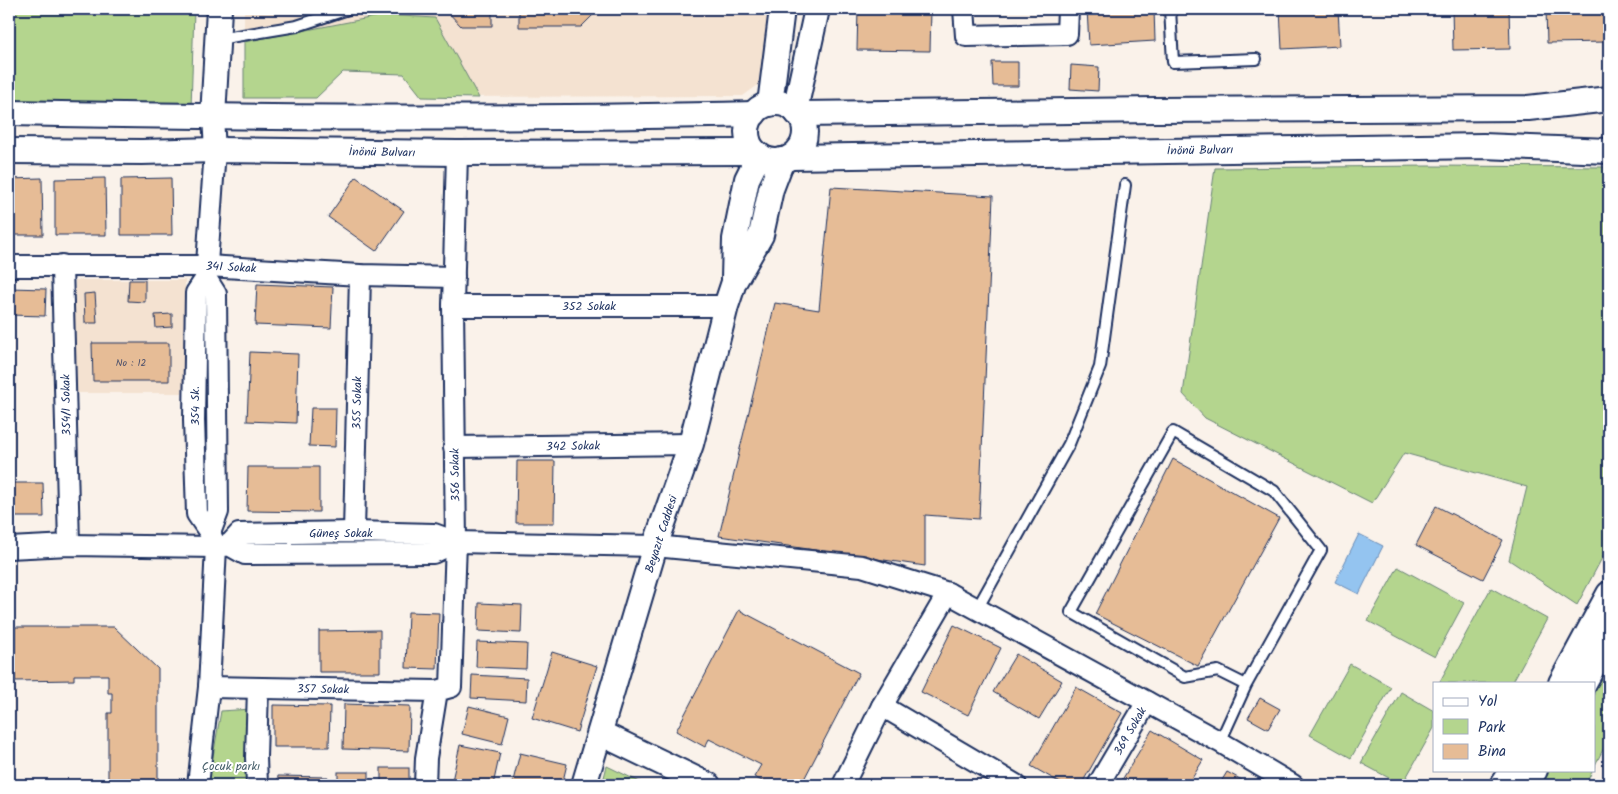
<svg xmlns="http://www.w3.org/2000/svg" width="1618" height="794" font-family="Kalam,sans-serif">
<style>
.built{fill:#f4e2d1}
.green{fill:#b4d58e;stroke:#688276}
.water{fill:#94c4f0;stroke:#6488b6}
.building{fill:#e6bc96;stroke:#1b2f5e}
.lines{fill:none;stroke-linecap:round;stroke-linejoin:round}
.service-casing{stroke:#1b2f5e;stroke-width:14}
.minor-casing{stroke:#1b2f5e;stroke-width:24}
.tertiary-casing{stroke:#1b2f5e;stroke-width:28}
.service{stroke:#fff;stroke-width:10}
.minor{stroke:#fff;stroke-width:20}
.tertiary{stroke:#fff;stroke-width:24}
.labels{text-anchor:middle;stroke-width:4;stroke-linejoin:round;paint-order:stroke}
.number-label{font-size:10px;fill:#4e526c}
.street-label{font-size:12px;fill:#1b2f5e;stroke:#fff}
.park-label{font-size:12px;fill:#49616c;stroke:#fff}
</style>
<rect width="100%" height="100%" fill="#faf2ea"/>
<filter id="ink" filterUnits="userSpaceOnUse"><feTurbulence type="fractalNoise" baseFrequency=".02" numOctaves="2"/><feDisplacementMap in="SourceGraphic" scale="10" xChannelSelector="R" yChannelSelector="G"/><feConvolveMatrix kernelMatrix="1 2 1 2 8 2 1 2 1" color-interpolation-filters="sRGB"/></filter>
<g filter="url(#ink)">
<g class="built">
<polygon points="244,9 753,9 773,20 769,77 743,96 422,97 404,74 343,72 316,98 244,98"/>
<rect x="75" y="280" width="110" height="113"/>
</g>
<g class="green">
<polygon points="9,9 194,9 191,109 9,103"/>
<polygon points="385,15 435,18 479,98 422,97 404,74 343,72 316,98 244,98 244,42"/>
<polygon points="1429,166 1609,167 1609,545 1577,605 1509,560 1527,487 1404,453 1372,503 1205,418 1183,394 1215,168"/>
<polygon points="1398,567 1464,603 1435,657 1368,621"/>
<polygon points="1491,588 1547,619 1512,683 1439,683"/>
<polygon points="1609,638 1609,738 1594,767 1594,683"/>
<polygon points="1350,664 1391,687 1351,758 1310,735"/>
<polygon points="1401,692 1434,711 1434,728 1402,785 1361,763"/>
<polygon points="251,709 250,785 208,785 221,711"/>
<polygon points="607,766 646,785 602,785"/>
<polygon points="1542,770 1593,770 1585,785 1536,785"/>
</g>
<polygon class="water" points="1359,534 1383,546 1359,594 1335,582"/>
<g class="building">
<polygon points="445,9 492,9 492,26 461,26"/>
<polygon points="519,9 599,9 581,27 519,27"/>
<polygon points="858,9 931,9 930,51 857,50"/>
<polygon points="1087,9 1154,9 1155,41 1089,45"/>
<polygon points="1280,9 1338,9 1340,46 1282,49"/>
<polygon points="1452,9 1509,9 1510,49 1453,50"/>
<polygon points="1546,9 1606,9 1607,42 1547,43"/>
<polygon points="992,62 1018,62 1018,86 993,86"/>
<polygon points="1071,65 1099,67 1098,91 1070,89"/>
<polygon points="356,177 404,211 376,251 328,217"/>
<polygon points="42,178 43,235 9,235 9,179"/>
<polygon points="105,178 106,235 55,235 55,179"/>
<polygon points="171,178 172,235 121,235 121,179"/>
<polygon points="831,187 993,196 979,519 925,515 925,566 719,536 775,303 819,310"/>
<polygon points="129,280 145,280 145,302 128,301"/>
<polygon points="257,284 333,287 331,328 255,325"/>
<polygon points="9,288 46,289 45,316 9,315"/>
<polygon points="95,293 97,323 85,323 84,294"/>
<polygon points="172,314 172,327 156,328 155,315"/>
<polygon points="92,343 169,343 169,381 93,381"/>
<polygon points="250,352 298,354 296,423 247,421"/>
<polygon points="311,408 336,408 335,447 309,446"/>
<polygon points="1173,459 1279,518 1198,666 1095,614"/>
<polygon points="517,461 555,461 554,523 516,523"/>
<polygon points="248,467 319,467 319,512 247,511"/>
<polygon points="9,483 43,483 44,517 9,517"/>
<polygon points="1436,506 1503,540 1483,579 1416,545"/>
<polygon points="479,603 522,605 521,633 478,631"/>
<polygon points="739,610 859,673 801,785 770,785 754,777 761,765 709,739 705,747 676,731"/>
<polygon points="408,612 439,613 437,669 406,668"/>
<polygon points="954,625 1001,648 968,715 921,692"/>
<polygon points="15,627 114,627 158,669 158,785 108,785 108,713 112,713 112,693 108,693 108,675 74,675 74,680 15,681"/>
<polygon points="380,630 380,672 319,672 319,631"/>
<polygon points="477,642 527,644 526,669 476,667"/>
<polygon points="552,652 597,666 577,732 532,718"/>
<polygon points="1016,654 1062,681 1039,719 993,692"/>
<polygon points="472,675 527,678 526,701 471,698"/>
<polygon points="1076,687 1122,713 1081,785 1064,785 1031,766"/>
<polygon points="1260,698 1280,709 1268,729 1248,718"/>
<polygon points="344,704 410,706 409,751 343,749"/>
<polygon points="273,705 330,706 329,747 273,747"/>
<polygon points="469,706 509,716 502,744 462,734"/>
<polygon points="1152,730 1203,760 1188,785 1119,785"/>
<polygon points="460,745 500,753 493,785 451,785"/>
<polygon points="520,753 567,764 562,785 512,785"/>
<rect x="381" y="768" width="28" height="17"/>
<rect x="338" y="772" width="31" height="13"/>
<polygon points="1227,772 1251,785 1219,785"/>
<polygon points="278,776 328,777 327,785 277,785"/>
</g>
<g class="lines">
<g class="service-casing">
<g id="service">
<polyline points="1170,9 1173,62 1256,59"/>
<polyline points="218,39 297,26 348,9"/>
<polyline points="977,609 1069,444 1100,367 1125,185"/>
<polyline points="1220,742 1246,685 1321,550 1274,491 1173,432 1071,612 1185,677 1218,671 1246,685"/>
</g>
</g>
<g class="minor-casing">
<g id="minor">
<polyline points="964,9 966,36 1067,34 1068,9"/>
<polyline points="62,265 69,545"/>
<polyline points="9,266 207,266 360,275 454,277"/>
<polyline points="206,278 216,294 218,512 210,533"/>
<polyline points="453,306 726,306"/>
<polyline points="454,447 691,444"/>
<polyline points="354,532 360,275"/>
<polyline points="229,545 239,534 354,532 434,534 456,542 655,546 862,566 948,593 1220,742 1293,785"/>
<polyline points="9,548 69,545 216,547 229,545 245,554 433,553 456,542"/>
<polyline points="209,687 437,691"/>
<polyline points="882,706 1016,785"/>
<polyline points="198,785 209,687 216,547 210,533 197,514 194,420 196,293 206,278 215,150 213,117"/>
<polyline points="257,785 256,757 258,688"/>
<polyline points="425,785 426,758 437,691 451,687 456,542 453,306 457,153"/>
<polyline points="843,785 882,706 948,593"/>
<polyline points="1098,785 1147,702"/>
</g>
</g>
<g class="tertiary-casing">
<g id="tertiary">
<circle cx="776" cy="132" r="29"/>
<polyline points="770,104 782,9"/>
<polyline points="795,110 817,9"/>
<path d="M9,113C257,118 506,120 754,114"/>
<polyline points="798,114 1156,110 1528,108 1609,99"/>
<polyline points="213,117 219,9"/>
<polyline points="9,151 142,152 215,150 457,153 755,152"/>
<polyline points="791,157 1483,146 1609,151"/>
<polyline points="734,279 735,239 747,179 759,155"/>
<polyline points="1561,683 1609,594"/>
<polyline points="1584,683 1609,638"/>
<polyline points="600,733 708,785"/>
<polyline points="584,785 655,546 691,444 726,306 734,282 761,235 771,189 782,160"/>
<polyline points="1502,785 1512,770"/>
<polyline points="1526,785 1535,770"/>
</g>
</g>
<use href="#service" class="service"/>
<use href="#minor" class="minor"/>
<use href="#tertiary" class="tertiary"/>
</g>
</g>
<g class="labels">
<g class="number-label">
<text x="131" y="366">No : 12</text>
</g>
<g class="street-label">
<text transform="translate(1200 150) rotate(-1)" y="4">İnönü Bulvarı</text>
<text transform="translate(382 152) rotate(1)" y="4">İnönü Bulvarı</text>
<text transform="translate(231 267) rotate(3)" y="4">341 Sokak</text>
<text x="589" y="310">352 Sokak</text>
<text transform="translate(357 403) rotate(-89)" y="4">355 Sokak</text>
<text transform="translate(66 405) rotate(-91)" y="4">354/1 Sokak</text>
<text transform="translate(195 406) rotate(-90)" y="4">354 Sk.</text>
<text transform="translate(573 446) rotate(-1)" y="4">342 Sokak</text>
<text transform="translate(455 475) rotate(-91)" y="4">356 Sokak</text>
<text x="341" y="537">Güneş Sokak</text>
<text transform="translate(661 534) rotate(-72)" y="4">Beyazıt Caddesi</text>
<text transform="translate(323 689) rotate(1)" y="4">357 Sokak</text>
<text transform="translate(1130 731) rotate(-60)" y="4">369 Sokak</text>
</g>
<g class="park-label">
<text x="231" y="770">Çocuk parkı</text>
</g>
</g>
<rect width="1618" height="794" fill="none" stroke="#fff" stroke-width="30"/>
<rect x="15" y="15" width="1588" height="764" fill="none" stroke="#1b2f5e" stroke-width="2" filter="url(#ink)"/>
<rect x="1433" y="682" width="162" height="90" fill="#ffffff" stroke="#a4acbf"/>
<rect x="1443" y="698" width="25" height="8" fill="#ffffff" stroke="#a4acbf"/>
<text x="1478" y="706" font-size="15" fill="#1b2f5e">Yol</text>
<rect x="1443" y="719" width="25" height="15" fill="#b4d58e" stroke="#a4acbf"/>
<text x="1478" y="732" font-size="15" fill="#1b2f5e">Park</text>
<rect x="1443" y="744" width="25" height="15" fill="#e6bc96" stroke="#a4acbf"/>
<text x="1478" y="756" font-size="15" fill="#1b2f5e">Bina</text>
</svg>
